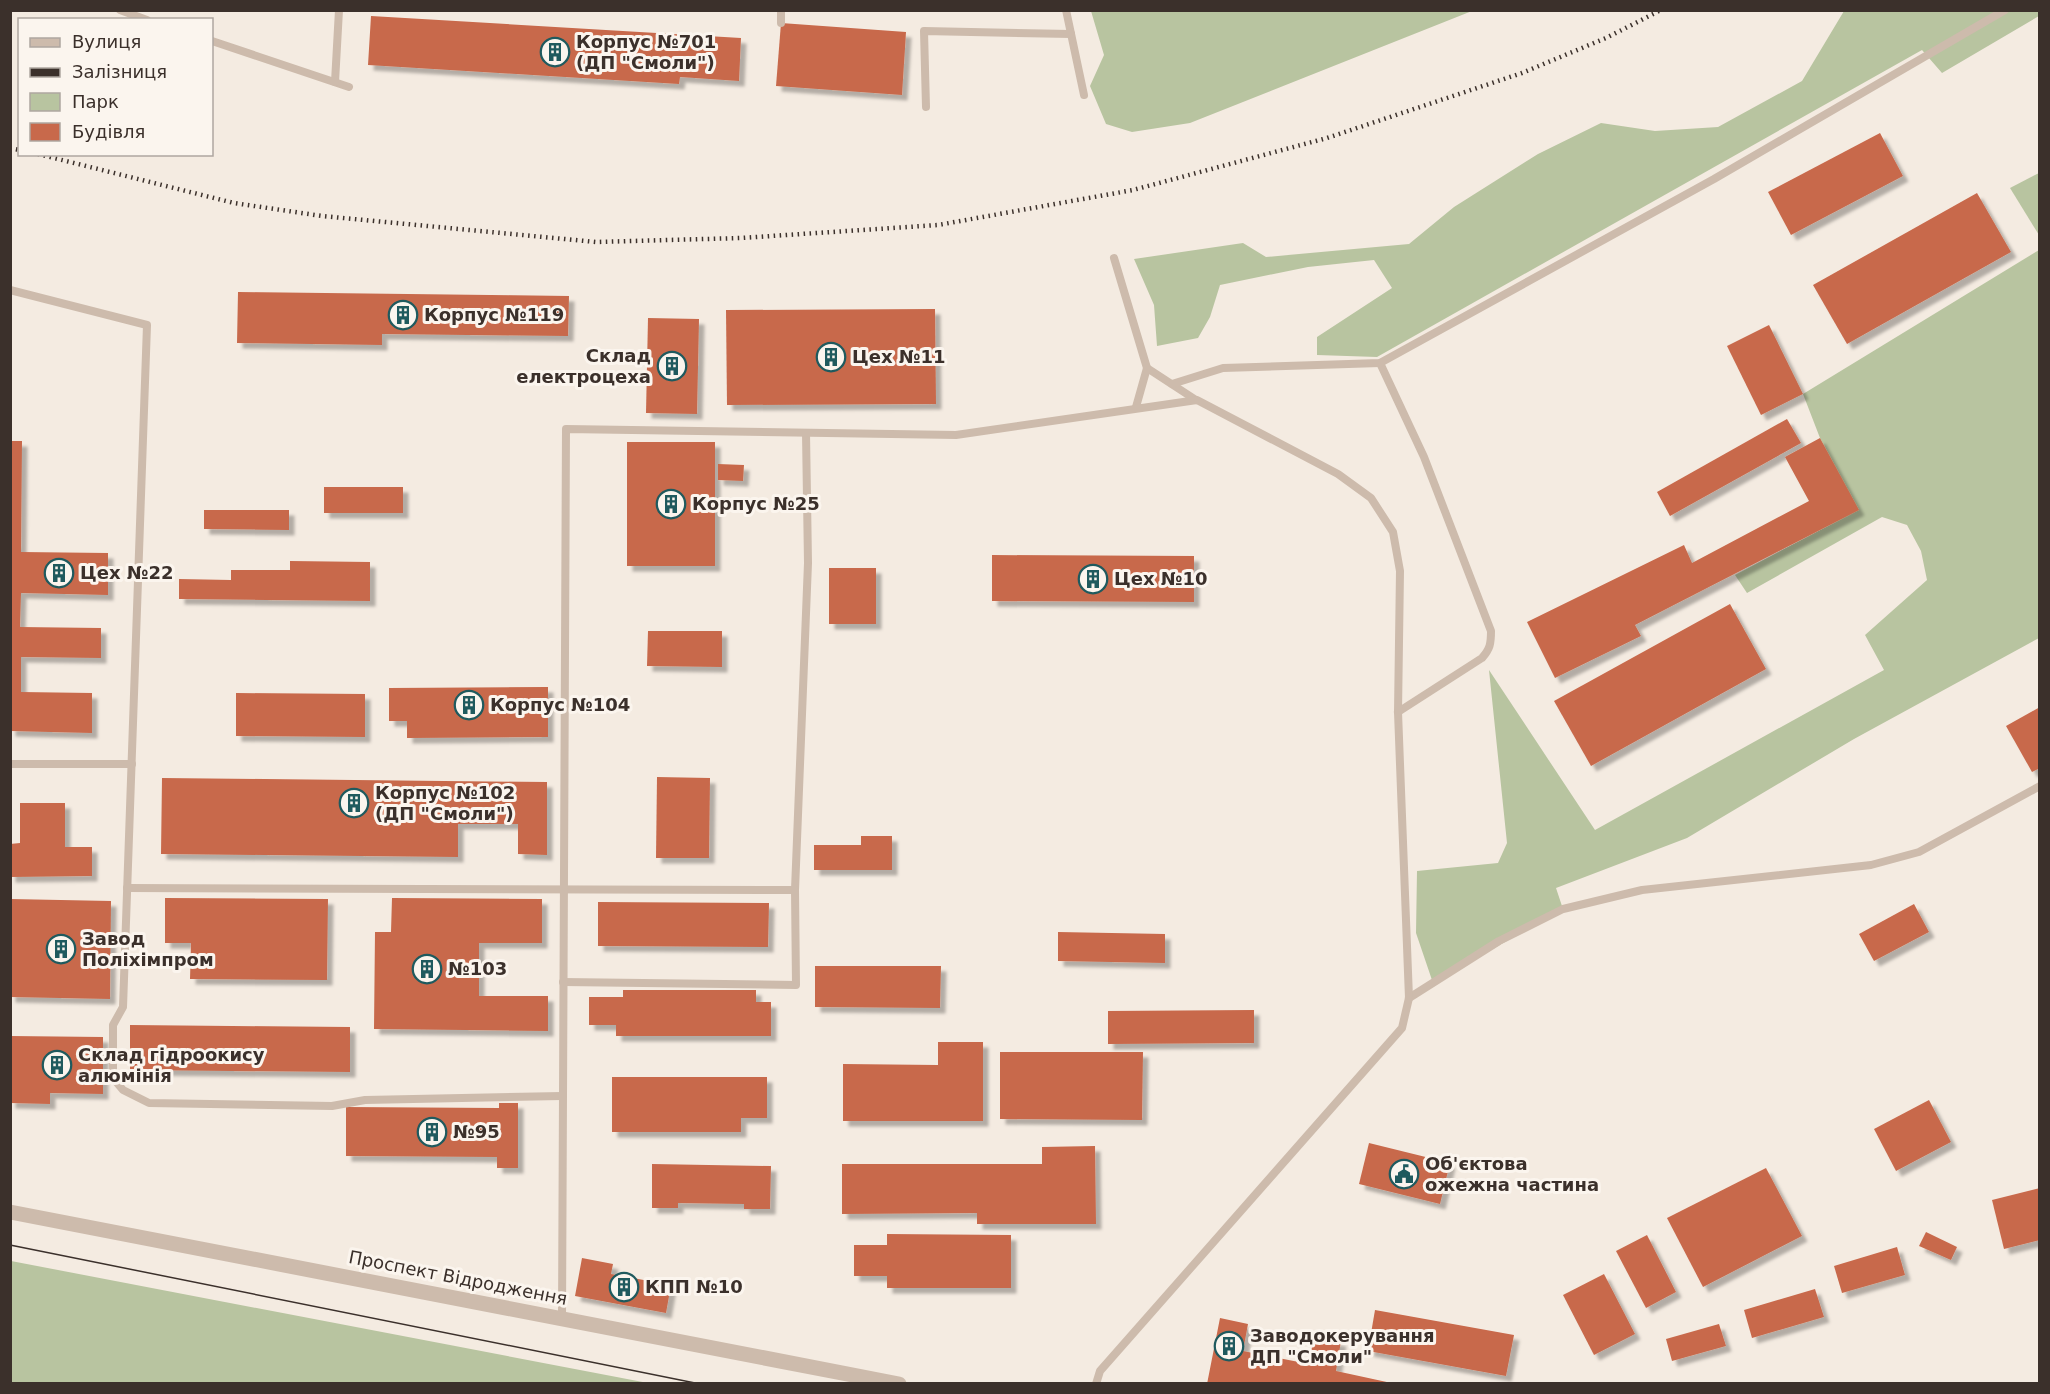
<svg xmlns="http://www.w3.org/2000/svg" width="2050" height="1394" font-family="'DejaVu Sans',sans-serif">
<style>
.green{fill:#b8c4a0}
.building{fill:#c8694b;filter:url(#shadow)}
.lines{fill:none;stroke-linecap:round;stroke-linejoin:round}
.service{stroke:#cdbbac;stroke-width:8}
.tertiary{stroke:#cdbbac;stroke-width:15}
.tram{stroke:#3b302b;stroke-width:1.5}
.rail{stroke:#3b302b;stroke-width:4.5;stroke-dasharray:1.5 4.5;stroke-linecap:butt}
.labels{text-anchor:middle;stroke-width:6;stroke-linejoin:round;paint-order:stroke}
.poi-label{font-size:18px;font-weight:bold;fill:#3b302b;stroke:#fbf5ee;text-anchor:start}
.street-label{font-size:18px;fill:#3b302b;stroke:#fbf5ee}
</style>
<defs>
<filter id="shadow"><feDropShadow dx="5.5" dy="5.5" stdDeviation="1.5" flood-color="#0004"/></filter>
</defs>
<rect width="100%" height="100%" fill="#f4ebe1"/>
<g class="green">
<polygon points="1091,11 1472,11 1190,123 1132,132 1106,124 1090,86 1104,55"/>
<polygon points="1844,11 2039,11 2039,16 1942,73 1922,50 1377,357 1317,355 1317,337 1392,288 1374,260 1308,267 1220,285 1210,317 1198,338 1157,346 1154,305 1134,259 1243,243 1266,257 1409,244 1454,207 1538,154 1601,123 1655,131 1718,127 1802,81"/>
<polygon points="2039,173 2039,235 2010,188"/>
<polygon points="2039,250 2039,638 1854,739 1687,838 1556,888 1563,909 1433,983 1416,933 1417,871 1498,863 1507,843 1489,670 1595,830 1884,670 1865,635 1927,580 1921,551 1907,525 1882,517 1747,593 1735,575 1858,510 1820,438 1803,394"/>
<polygon points="10,1261 11,1261 648,1383 11,1383"/>
</g>
<g class="building">
<polygon points="371,16 741,38 739,81 680,77 679,84 368,65"/>
<polygon points="781,23 906,32 902,95 776,86"/>
<polygon points="1880,133 1903,176 1791,235 1768,192"/>
<polygon points="1977,193 2011,252 1847,344 1813,285"/>
<polygon points="238,292 569,296 568,336 382,334 382,345 237,343"/>
<polygon points="935,309 936,404 727,405 726,310"/>
<polygon points="648,318 699,319 697,414 646,413"/>
<polygon points="1769,325 1803,394 1761,415 1727,346"/>
<polygon points="1787,419 1801,443 1670,516 1657,492"/>
<polygon points="1820,438 1859,510 1635,625 1641,636 1555,678 1527,622 1684,545 1692,563 1809,501 1785,457"/>
<polygon points="10,441 22,441 21,552 108,553 108,595 21,593 20,627 101,628 101,658 21,657 21,692 92,693 92,733 10,731"/>
<rect x="627" y="442" width="88" height="124"/>
<polygon points="718,464 744,465 743,481 718,480"/>
<rect x="324" y="487" width="79" height="26"/>
<polygon points="204,510 289,510 289,530 204,529"/>
<polygon points="992,555 1194,556 1194,602 992,601"/>
<polygon points="290,561 370,562 370,601 179,599 179,579 231,580 231,570 290,570"/>
<rect x="829" y="568" width="47" height="56"/>
<polygon points="1730,604 1766,669 1591,766 1554,701"/>
<polygon points="648,631 722,631 722,667 647,666"/>
<polygon points="548,687 548,737 407,738 407,721 389,721 389,688"/>
<polygon points="236,693 365,694 365,737 236,736"/>
<polygon points="2040,707 2040,768 2032,772 2006,726"/>
<polygon points="657,777 710,778 709,858 656,858"/>
<polygon points="162,778 547,782 547,855 518,854 518,824 458,824 458,857 161,854"/>
<polygon points="20,803 65,803 65,847 92,847 92,876 10,877 10,844 20,843"/>
<polygon points="861,836 892,836 892,870 814,870 814,845 861,845"/>
<polygon points="165,898 328,899 327,980 190,979 191,943 165,943"/>
<polygon points="392,898 542,899 542,943 479,943 479,996 548,996 548,1031 374,1029 375,932 391,932"/>
<polygon points="10,899 111,901 110,999 10,997"/>
<polygon points="598,902 769,903 768,947 598,946"/>
<polygon points="1914,904 1929,932 1874,961 1859,934"/>
<polygon points="1058,932 1165,934 1165,963 1058,961"/>
<polygon points="815,966 941,966 940,1008 815,1007"/>
<polygon points="623,990 756,990 756,1002 771,1002 771,1036 616,1036 616,1025 589,1025 589,997 623,997"/>
<polygon points="1254,1010 1254,1043 1108,1044 1108,1011"/>
<polygon points="130,1025 350,1027 350,1072 130,1070"/>
<polygon points="10,1036 103,1037 103,1094 50,1093 50,1104 10,1103"/>
<polygon points="938,1042 983,1042 983,1121 843,1121 843,1064 938,1065"/>
<polygon points="1000,1052 1143,1052 1142,1120 1000,1119"/>
<polygon points="612,1077 767,1077 767,1118 741,1118 741,1132 612,1132"/>
<polygon points="1929,1100 1951,1142 1896,1171 1874,1129"/>
<polygon points="499,1103 518,1103 518,1168 497,1168 497,1157 346,1156 346,1107 499,1108"/>
<polygon points="1369,1143 1450,1163 1440,1204 1359,1184"/>
<polygon points="1095,1146 1096,1224 977,1224 977,1213 842,1214 842,1164 1042,1164 1042,1147"/>
<polygon points="652,1164 771,1166 770,1209 744,1209 744,1204 678,1203 678,1208 652,1208"/>
<polygon points="1766,1168 1802,1236 1703,1287 1667,1218"/>
<polygon points="2040,1188 2040,1240 2004,1249 1992,1200"/>
<polygon points="1926,1232 1957,1247 1951,1260 1919,1246"/>
<polygon points="887,1234 1011,1235 1011,1288 887,1288 887,1276 854,1276 854,1245 887,1245"/>
<polygon points="1647,1235 1676,1292 1646,1308 1616,1251"/>
<polygon points="1897,1247 1905,1275 1842,1293 1834,1266"/>
<polygon points="582,1258 613,1264 611,1274 671,1285 666,1313 575,1296"/>
<polygon points="1604,1274 1635,1334 1594,1355 1563,1295"/>
<polygon points="1815,1289 1824,1317 1752,1338 1744,1310"/>
<polygon points="1375,1310 1514,1335 1506,1376 1368,1351"/>
<polygon points="1220,1318 1248,1324 1243,1351 1309,1364 1314,1336 1341,1341 1336,1371 1396,1384 1207,1384"/>
<polygon points="1719,1324 1726,1346 1672,1361 1666,1339"/>
</g>
<g class="lines">
<g class="service">
<polyline points="120,10 147,20"/>
<polyline points="1066,10 1084,95"/>
<polyline points="781,23 781,10"/>
<polyline points="212,41 349,87"/>
<polyline points="335,82 339,10"/>
<polyline points="926,107 924,31 1071,34"/>
<polyline points="1114,258 1147,368 1196,400"/>
<polyline points="10,290 147,325 123,1007 113,1025 113,1078 123,1090 149,1103 332,1106 365,1100 562,1096"/>
<path d="M1380,363L1424,457L1491,631C1491,644 1490,649 1482,658L1398,712"/>
<polyline points="1172,384 1223,368 1380,363 1714,179 2005,10"/>
<polyline points="1136,407 1147,368"/>
<polyline points="10,764 132,764"/>
<polyline points="127,888 795,890 808,563 806,433"/>
<polyline points="563,982 796,985 795,890"/>
<polyline points="1409,998 1499,941 1563,909 1642,890 1871,865 1919,852 2040,786"/>
<polyline points="562,1318 566,429 956,435 1197,400 1338,474 1371,498 1393,532 1400,571 1398,712 1409,998 1402,1028 1100,1371 1096,1384"/>
</g>
<polyline class="tertiary" points="10,1212 899,1384"/>
<polyline class="tram" points="10,1245 700,1384"/>
<g class="rail">
<polyline points="10,148 20,150"/>
<polyline points="38,154 234,203 322,216 596,242 741,238 938,225 1133,190 1327,138 1522,73 1606,38 1661,10"/>
</g>
</g>
<defs>
<g id="building-ring" transform="scale(1.5)"><circle r="9.5" fill="#fbf5ee" stroke="#1f5a5e" stroke-width="1.5"/><path d="M-4-6H4V6H1V3H-1V6H-4ZM-2.5-4.3h1.7v1.8h-1.7ZM.8-4.3h1.7v1.8H.8ZM-2.5-1h1.7V.8h-1.7ZM.8-1h1.7V.8H.8Z" fill="#1f5a5e"/></g>
<g id="civic-ring" transform="scale(1.5)"><circle r="9.5" fill="#fbf5ee" stroke="#1f5a5e" stroke-width="1.5"/><path d="M-.6-6.5H3V-4.5H.6V-3L4-1V1h2V6H-6V1h2V-1L-.6-3ZM-1.2 2.5V6h2.4V2.5Z" fill="#1f5a5e"/></g>
</defs>
<g fill-rule="evenodd">
<use href="#building-ring" x="555" y="52"/>
<use href="#building-ring" x="403" y="315"/>
<use href="#building-ring" x="831" y="357"/>
<use href="#building-ring" x="672" y="366"/>
<use href="#building-ring" x="671" y="504"/>
<use href="#building-ring" x="59" y="573"/>
<use href="#building-ring" x="1093" y="579"/>
<use href="#building-ring" x="469" y="705"/>
<use href="#building-ring" x="354" y="803"/>
<use href="#building-ring" x="61" y="949"/>
<use href="#building-ring" x="427" y="969"/>
<use href="#building-ring" x="57" y="1065"/>
<use href="#building-ring" x="432" y="1132"/>
<use href="#civic-ring" x="1404" y="1174"/>
<use href="#building-ring" x="624" y="1287"/>
<use href="#building-ring" x="1229" y="1346"/>
</g>
<g class="labels">
<g class="poi-label">
<text x="576" y="48">Корпус №701<tspan x="576" dy="21">(ДП "Смоли")</tspan></text>
<text x="424" y="321">Корпус №119</text>
<text x="651" y="362" text-anchor="end">Склад<tspan x="651" dy="21">електроцеха</tspan></text>
<text x="852" y="363">Цех №11</text>
<text x="692" y="510">Корпус №25</text>
<text x="80" y="579">Цех №22</text>
<text x="1114" y="585">Цех №10</text>
<text x="490" y="711">Корпус №104</text>
<text x="375" y="799">Корпус №102<tspan x="375" dy="21">(ДП "Смоли")</tspan></text>
<text x="82" y="945">Завод<tspan x="82" dy="21">Поліхімпром</tspan></text>
<text x="448" y="975">№103</text>
<text x="78" y="1061">Склад гідроокису<tspan x="78" dy="21">алюмінія</tspan></text>
<text x="453" y="1138">№95</text>
<text x="1425" y="1170">Об'єктова<tspan x="1425" dy="21">ожежна частина</tspan></text>
<text x="645" y="1293">КПП №10</text>
<text x="1250" y="1342">Заводокерування<tspan x="1250" dy="21">ДП "Смоли"</tspan></text>
</g>
<g class="street-label">
<text transform="translate(458 1278) rotate(11)" y="6">Проспект Відродження</text>
</g>
</g>
<rect width="2050" height="1394" fill="none" stroke="#3b302b" stroke-width="24"/>
<rect x="18" y="18" width="195" height="138" fill="#fbf5ee" stroke="#aea6a0" stroke-width="1.5"/>
<rect x="30" y="38" width="30" height="9" fill="#cdbbac" stroke="#aea6a0" stroke-width="1.5"/>
<text x="72" y="48" font-size="18" fill="#3b302b">Вулиця</text>
<rect x="30" y="68" width="30" height="9" fill="#3b302b" stroke="#aea6a0" stroke-width="1.5"/>
<text x="72" y="78" font-size="18" fill="#3b302b">Залізниця</text>
<rect x="30" y="93" width="30" height="18" fill="#b8c4a0" stroke="#aea6a0" stroke-width="1.5"/>
<text x="72" y="108" font-size="18" fill="#3b302b">Парк</text>
<rect x="30" y="123" width="30" height="18" fill="#c8694b" stroke="#aea6a0" stroke-width="1.5"/>
<text x="72" y="138" font-size="18" fill="#3b302b">Будівля</text>
</svg>
